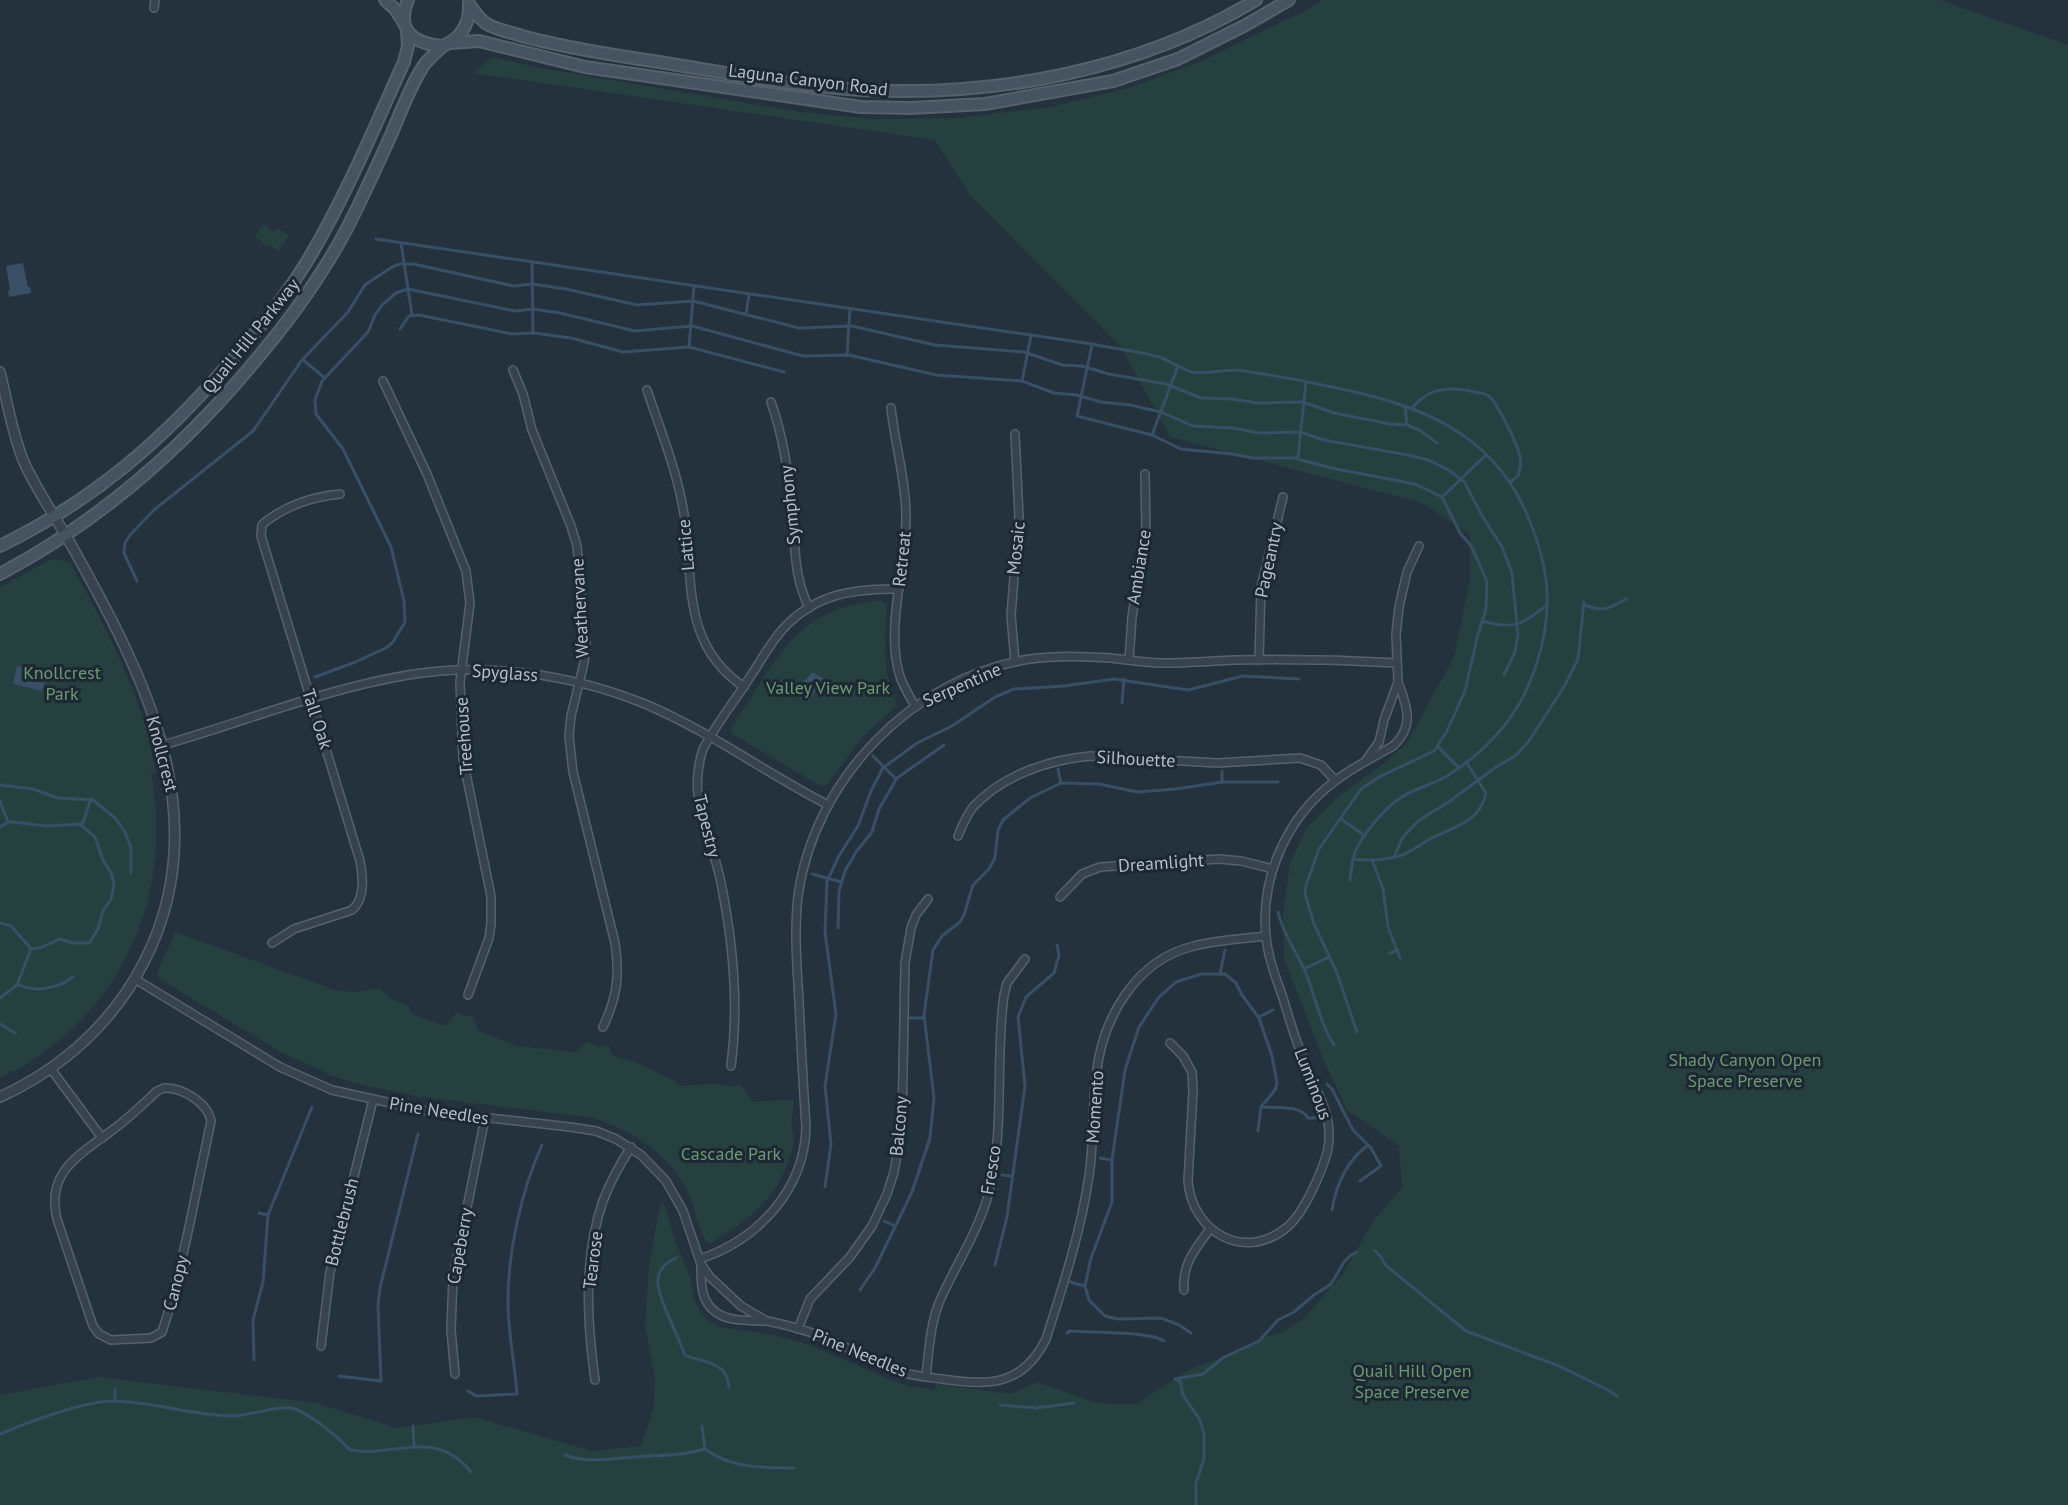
<svg xmlns="http://www.w3.org/2000/svg" width="2068" height="1505" font-family="'PT Sans',sans-serif">
<style>
.green{fill:#263f3f}
.water{fill:#384f65}
.lines{fill:none;stroke-linecap:round;stroke-linejoin:round}
.stream{stroke:#384f65;stroke-width:3}
.minor-casing{stroke:#56616c;stroke-width:10}
.tertiary-casing{stroke:#56616c;stroke-width:12}
.secondary-casing{stroke:#56616c;stroke-width:14}
.minor{stroke:#38434e;stroke-width:7}
.tertiary{stroke:#38434e;stroke-width:9}
.secondary{stroke:#465361;stroke-width:10}
.labels{text-anchor:middle;stroke-width:6;stroke-linejoin:round;paint-order:stroke}
.street-label{font-size:18px;fill:#b4bec9;stroke:#1d2833}
.park-label{font-size:18px;fill:#6b9a72;stroke:#1d2833}
</style>
<rect width="100%" height="100%" fill="#24323e"/>
<g class="green">
<polygon points="1322,0 1940,0 2068,45 2068,1505 0,1505 0,1395 98,1377 316,1403 397,1428 475,1417 592,1451 641,1446 654,1407 655,1378 645,1327 649,1266 660,1205 664,1203 676,1243 690,1276 694,1299 699,1309 708,1320 720,1327 774,1335 809,1345 889,1379 909,1386 934,1390 936,1384 1011,1394 1038,1382 1093,1402 1135,1405 1191,1368 1231,1355 1263,1337 1281,1333 1304,1318 1342,1275 1374,1220 1402,1188 1399,1146 1347,1110 1323,1059 1284,958 1283,912 1290,863 1306,829 1339,796 1388,760 1406,744 1454,657 1470,579 1470,535 1422,503 1170,437 1122,348 969,194 935,140 473,73 492,57 535,67 800,112 878,119 958,118 1050,107 1128,88 1197,63 1298,14 1298,15"/>
<polygon points="264,224 274,232 278,228 289,236 278,251 270,245 268,247 254,236"/>
<path d="M52,559L70,562C99,615 128,669 146,727C150,742 153,758 156,773L151,772C172,883 132,993 37,1057C30,1061 21,1069 13,1071C12,1071 11,1070 10,1070C9,1071 9,1073 8,1073C6,1075 3,1076 0,1077V587Z"/>
<path d="M882,601L887,605L885,645L887,673L897,705L862,738L828,784L821,786L732,734L731,727C776,664 794,605 882,601Z"/>
<path d="M175,932L335,990L355,992L379,988L392,999L409,1006L410,1011L413,1014L445,1026L457,1012L465,1016H473L477,1030L517,1046L576,1052L588,1041L597,1047L608,1045L613,1056L640,1064L675,1081L679,1086L719,1084L730,1087L740,1084L753,1102L794,1100C794,1110 791,1117 792,1128C792,1131 793,1133 794,1136C795,1143 791,1153 789,1159C776,1200 746,1222 711,1243H708C697,1231 696,1209 689,1195C671,1155 634,1131 593,1118L414,1096L355,1083L331,1075L281,1052L158,978V971Z"/>
</g>
<g class="water">
<polygon points="23,263 28,287 30,287 31,293 9,297 8,291 10,290 6,266"/>
<polygon points="26,665 33,665 41,672 47,673 42,691 13,684 17,666 23,667"/>
<path d="M812,672L823,678L809,702L796,695C795,683 807,681 812,672Z"/>
</g>
<g class="lines">
<g class="stream">
<path d="M376,239L1092,344C1115,349 1140,351 1162,358C1172,362 1181,369 1192,372C1207,375 1227,368 1244,371C1273,375 1303,381 1332,387C1415,404 1489,429 1526,512C1535,533 1543,556 1546,580C1552,631 1533,695 1498,733C1483,750 1466,764 1447,776C1432,785 1415,788 1400,798C1385,808 1362,835 1355,852C1352,861 1351,871 1350,880"/>
<polyline points="401,243 412,315"/>
<polyline points="532,262 533,333"/>
<polyline points="746,314 749,295"/>
<polyline points="400,329 409,316 419,315 512,334 534,333 571,338 623,352 689,347 784,372"/>
<polyline points="1092,345 1077,416 1152,435 1181,449 1232,454 1253,458 1294,458 1331,468 1415,484 1442,497 1460,533 1471,546 1479,563 1487,582 1486,609 1477,638 1465,691 1447,731 1434,751 1379,777 1361,789 1319,849 1306,885 1305,894 1314,924 1337,973 1357,1032"/>
<polyline points="689,347 694,286"/>
<polyline points="847,355 850,309"/>
<polyline points="303,360 325,378"/>
<polyline points="1022,381 1031,336"/>
<polyline points="1405,406 1407,425"/>
<path d="M1412,408C1427,390 1443,387 1465,390C1474,392 1482,392 1489,396C1499,406 1517,443 1520,457C1522,463 1520,469 1518,476L1510,482"/>
<polyline points="1152,435 1178,366"/>
<polyline points="1298,458 1306,382"/>
<polyline points="1442,497 1486,455"/>
<polyline points="137,581 124,553 125,543 130,535 154,510 253,431 302,360 348,312 365,285 392,267 400,264 413,264 514,286 532,284 566,289 637,305 693,301 799,328 852,326 935,345 1024,352 1062,365 1082,366 1109,374 1166,384 1201,398 1232,399 1258,403 1303,402 1334,413 1390,424 1407,425 1419,430 1437,443"/>
<path d="M1584,605C1603,612 1609,609 1626,599"/>
<path d="M1482,621C1514,630 1521,625 1547,605"/>
<polyline points="315,677 353,663 386,648 393,642 405,622 404,601 391,547 343,449 316,414 315,400 322,381 368,332 375,315 382,305 396,293 408,289 515,311 533,309 560,313 635,331 692,326 803,356 849,355 936,375 1022,381 1054,393 1077,395 1101,402 1130,405 1161,412 1193,426 1232,428 1260,433 1300,432 1324,440 1408,455 1428,460 1447,469 1464,481 1481,514 1502,547 1512,573 1518,635 1515,652 1504,675"/>
<polyline points="1122,703 1124,679"/>
<polyline points="1438,747 1459,768"/>
<polyline points="873,756 896,779"/>
<polyline points="1058,769 1061,783"/>
<polyline points="1222,771 1222,782"/>
<polyline points="0,785 33,789 58,798 93,800 116,819 125,832 131,848 131,873"/>
<polyline points="0,801 8,822"/>
<polyline points="1341,819 1365,836"/>
<polyline points="82,825 91,799"/>
<polyline points="0,827 8,822 13,822 46,826 80,824 95,837 103,860 112,875 114,885 111,899 103,911 98,929 89,943 73,943 60,939 40,948 31,949 11,926 0,923"/>
<polyline points="1394,857 1403,837 1418,821 1450,801 1496,767 1515,756 1529,741 1565,685 1578,659 1584,602"/>
<path d="M1353,859C1369,861 1384,860 1399,856C1410,853 1418,846 1428,840C1451,827 1480,824 1486,793L1466,762"/>
<polyline points="1372,860 1383,889 1388,927 1400,958"/>
<polyline points="812,874 841,882"/>
<path d="M1278,912C1283,934 1296,951 1305,971C1315,996 1320,1023 1334,1045"/>
<polyline points="838,928 839,891 845,871 856,852 872,832 879,809 897,778 944,745"/>
<polyline points="1390,953 1398,950"/>
<polyline points="1304,969 1329,957"/>
<polyline points="1220,973 1225,950"/>
<path d="M17,984C35,993 57,989 73,977"/>
<polyline points="0,998 17,985 31,949"/>
<polyline points="1259,1017 1273,1010"/>
<polyline points="910,1018 923,1018"/>
<polyline points="0,1024 15,1033"/>
<polyline points="1327,1084 1332,1089 1353,1130 1371,1148 1381,1166 1360,1181"/>
<path d="M1262,1107C1275,1108 1301,1105 1308,1118H1315"/>
<polyline points="1100,1158 1112,1160"/>
<polyline points="1002,1175 1011,1176"/>
<polyline points="825,1187 831,1144 825,1086 836,1014 825,932 827,881 840,854 858,826 871,791 883,768 917,743 952,726 995,697 1014,689 1064,686 1114,679 1188,690 1243,676 1299,679"/>
<path d="M1332,1210C1336,1185 1347,1161 1368,1145"/>
<polyline points="259,1213 268,1215"/>
<polyline points="884,1221 895,1226"/>
<path d="M1375,1251C1381,1254 1383,1264 1389,1268L1466,1331L1559,1366L1608,1390L1617,1396"/>
<path d="M676,1258C647,1271 659,1293 668,1315C674,1329 680,1342 685,1355C702,1363 727,1360 729,1387"/>
<polyline points="995,1265 1007,1217 1025,1086 1018,1017 1026,997 1054,973 1059,955 1057,945"/>
<polyline points="1070,1282 1085,1286"/>
<polyline points="860,1290 875,1268 912,1192 930,1138 934,1098 924,1015 933,950 942,936 960,922 964,915 973,885 989,869 995,858 998,830 1003,820 1030,798 1061,783 1099,784 1137,792 1176,789 1222,782 1278,782"/>
<path d="M1067,1333L1070,1331C1092,1333 1148,1331 1164,1341"/>
<polyline points="1191,1333 1179,1325 1161,1318 1118,1319 1105,1316 1089,1300 1085,1286 1091,1258 1112,1202 1112,1160 1125,1070 1139,1027 1159,997 1176,982 1201,974 1225,974 1236,983 1242,995 1259,1018 1272,1056 1277,1083 1275,1090 1261,1107 1258,1131"/>
<polyline points="254,1360 253,1320 263,1282 268,1215 312,1107"/>
<polyline points="339,1376 381,1381 378,1305 380,1288 418,1134"/>
<path d="M468,1391L476,1396L517,1394C515,1364 508,1333 508,1302C508,1252 521,1191 542,1145"/>
<polyline points="115,1401 115,1389"/>
<polyline points="1000,1405 1036,1408 1074,1403"/>
<polyline points="413,1426 414,1445"/>
<path d="M702,1426L705,1449C729,1468 765,1468 794,1468"/>
<path d="M0,1434C29,1422 83,1401 114,1401C153,1402 192,1415 232,1416C248,1416 283,1404 295,1409C314,1417 336,1435 350,1450C396,1458 435,1427 471,1472"/>
<path d="M565,1455C588,1464 611,1458 635,1457C660,1455 682,1456 705,1449"/>
<polyline points="1196,1505 1196,1483 1204,1459 1204,1434 1200,1420 1183,1395 1180,1381 1175,1379 1203,1374 1224,1357 1259,1341 1278,1320 1294,1312 1314,1295 1331,1284 1344,1262 1351,1255 1357,1252"/>
</g>
<g class="minor-casing">
<g id="minor">
<polyline points="154,8 155,0"/>
<path d="M513,370L523,394L532,430L571,526L577,546L586,644L584,663L571,716L569,736L573,772L615,943C620,976 617,997 603,1027"/>
<polyline points="383,381 427,474 466,571 470,603 460,682 463,759 491,896 491,924 489,938 468,995"/>
<path d="M647,390C660,429 676,468 683,508C695,574 678,642 744,687"/>
<path d="M771,402C783,436 788,471 792,507C796,545 792,572 809,608"/>
<path d="M891,408C895,445 906,480 906,517C906,566 886,627 899,673C902,685 909,695 915,706"/>
<polyline points="1129,660 1132,617 1146,531 1145,474"/>
<polyline points="1259,660 1261,587 1283,497"/>
<polyline points="1015,662 1011,615 1019,516 1015,434"/>
<path d="M163,745C244,722 324,689 408,675C487,662 571,674 645,704C709,731 766,773 828,805"/>
<polyline points="1367,759 1379,742 1384,720 1398,682 1396,634 1399,607 1407,572 1419,546"/>
<path d="M958,836C962,826 966,816 973,807C1003,775 1048,760 1090,756L1218,763L1300,758L1321,765L1335,780"/>
<polyline points="1060,897 1082,874 1100,867 1219,859 1241,861 1273,869"/>
<path d="M272,943L294,929L352,910C365,899 363,876 360,861L261,536L262,525L265,522C288,505 311,497 340,494"/>
<polyline points="135,979 280,1067 332,1090 427,1111 570,1127 596,1131 616,1139 641,1155 666,1181 683,1211 701,1264 710,1277 741,1306 765,1320"/>
<path d="M1170,1043L1183,1056L1192,1072L1193,1091L1188,1181C1192,1232 1244,1262 1286,1228C1303,1215 1321,1174 1327,1153C1336,1116 1315,1091 1303,1058C1295,1039 1289,1018 1283,998C1276,978 1268,958 1266,936C1260,877 1287,817 1335,781C1353,767 1374,757 1393,746C1415,726 1407,706 1398,682"/>
<path d="M731,1066C739,1006 733,942 721,883C712,835 686,801 703,749C716,725 733,703 748,680C759,664 769,645 782,630C814,594 854,588 899,589"/>
<polyline points="51,1069 102,1138"/>
<path d="M164,1088C182,1087 208,1103 211,1121L188,1232L172,1300L162,1332L151,1338L111,1340L99,1334L93,1326L57,1219C45,1170 82,1154 115,1128C130,1117 143,1104 157,1091Z"/>
<path d="M700,1259C759,1239 805,1189 806,1126C803,1084 801,1043 799,1001C797,967 794,931 798,896C814,779 913,677 1030,659C1057,655 1083,656 1111,658C1128,660 1145,663 1163,663C1187,663 1211,661 1234,660C1288,659 1343,660 1397,663"/>
<path d="M701,1264C701,1282 700,1302 717,1313C731,1322 750,1320 766,1321C779,1323 793,1327 806,1331C838,1341 866,1359 898,1371C912,1376 927,1377 942,1379C989,1386 1023,1386 1046,1339C1063,1286 1081,1231 1089,1176C1094,1143 1092,1109 1096,1076C1102,1019 1135,960 1194,946C1217,940 1242,939 1266,936"/>
<path d="M1184,1290C1182,1264 1195,1249 1210,1229"/>
<polyline points="798,1329 810,1299 850,1257 872,1226 887,1194 894,1172 902,1126 905,963 911,928 916,915 928,899"/>
<polyline points="321,1346 330,1272 373,1100"/>
<polyline points="455,1374 451,1330 453,1277 485,1118"/>
<path d="M926,1377C929,1350 930,1321 942,1296C958,1261 979,1230 989,1192C1005,1131 995,1058 1004,995L1007,983L1025,959"/>
<path d="M595,1380C587,1321 583,1258 603,1201C610,1182 620,1164 631,1147"/>
</g>
</g>
<g class="tertiary-casing">
<path id="tertiary" d="M0,372C7,401 12,432 23,460C37,492 58,520 74,550C145,677 217,818 145,960C114,1022 63,1068 0,1097"/>
</g>
<g class="secondary-casing">
<g id="secondary">
<polyline points="385,0 395,9 404,23"/>
<path d="M408,0C395,31 415,44 443,46C462,38 470,23 469,3"/>
<path d="M469,4C474,11 479,19 487,24C497,30 510,32 522,36C558,46 595,52 633,58C709,69 786,86 863,90C998,97 1139,70 1256,0"/>
<polyline points="450,43 479,41 585,67 861,107 911,108 985,104 1113,81 1178,59 1244,26 1289,0"/>
<path d="M0,546C96,499 163,440 232,360C260,328 287,295 309,258C346,196 374,128 404,62L408,46L407,31"/>
<path d="M0,574C98,522 179,452 250,367C286,325 318,282 344,234C361,202 376,168 391,135C401,112 410,86 424,65C429,58 437,52 443,46"/>
</g>
</g>
<use href="#minor" class="minor"/>
<use href="#tertiary" class="tertiary"/>
<use href="#secondary" class="secondary"/>
</g>
<g class="labels">
<g class="street-label">
<text transform="translate(808 80) rotate(7)" y="6">Laguna Canyon Road</text>
<text transform="translate(251 336) rotate(-51)" y="6">Quail Hill Parkway</text>
<text transform="translate(790 505) rotate(-96)" y="6">Symphony</text>
<text transform="translate(686 545) rotate(-95)" y="6">Lattice</text>
<text transform="translate(1016 548) rotate(-84)" y="6">Mosaic</text>
<text transform="translate(902 559) rotate(-84)" y="6">Retreat</text>
<text transform="translate(1269 560) rotate(-78)" y="6">Pageantry</text>
<text transform="translate(1139 567) rotate(-81)" y="6">Ambiance</text>
<text transform="translate(580 608) rotate(-93)" y="6">Weathervane</text>
<text transform="translate(505 673) rotate(4)" y="6">Spyglass</text>
<text transform="translate(962 685) rotate(-24)" y="6">Serpentine</text>
<text transform="translate(317 719) rotate(72)" y="6">Tall Oak</text>
<text transform="translate(464 736) rotate(-94)" y="6">Treehouse</text>
<text transform="translate(162 754) rotate(75)" y="6">Knollcrest</text>
<text transform="translate(1136 759) rotate(3)" y="6">Silhouette</text>
<text transform="translate(707 826) rotate(76)" y="6">Tapestry</text>
<text transform="translate(1161 863) rotate(-4)" y="6">Dreamlight</text>
<text transform="translate(1313 1084) rotate(69)" y="6">Luminous</text>
<text transform="translate(1095 1107) rotate(-86)" y="6">Momento</text>
<text transform="translate(439 1111) rotate(9)" y="6">Pine Needles</text>
<text transform="translate(899 1126) rotate(-85)" y="6">Balcony</text>
<text transform="translate(991 1170) rotate(-81)" y="6">Fresco</text>
<text transform="translate(342 1222) rotate(-76)" y="6">Bottlebrush</text>
<text transform="translate(460 1246) rotate(-80)" y="6">Capeberry</text>
<text transform="translate(593 1260) rotate(-83)" y="6">Tearose</text>
<text transform="translate(176 1283) rotate(-76)" y="6">Canopy</text>
<text transform="translate(860 1353) rotate(22)" y="6">Pine Needles</text>
</g>
<g class="park-label">
<text x="62" y="679">Knollcrest<tspan x="62" dy="21">Park</tspan></text>
<text x="828" y="694">Valley View Park</text>
<text x="1745" y="1066">Shady Canyon Open<tspan x="1745" dy="21">Space Preserve</tspan></text>
<text x="731" y="1160">Cascade Park</text>
<text x="1412" y="1377">Quail Hill Open<tspan x="1412" dy="21">Space Preserve</tspan></text>
</g>
</g>
</svg>
